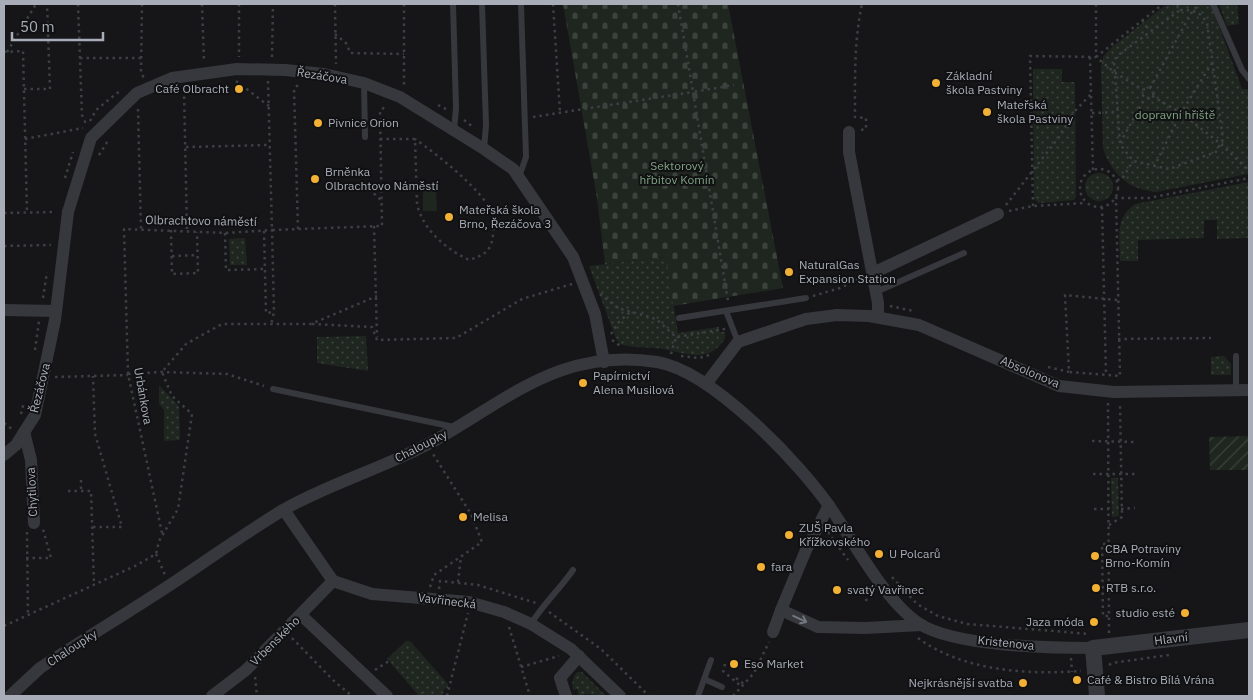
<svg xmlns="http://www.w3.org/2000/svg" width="1253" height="700" font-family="'IBM Plex Sans',sans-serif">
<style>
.grass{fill:url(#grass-dots)}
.cemetery{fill:url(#cemetery-stones)}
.garden{fill:url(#garden-furrows)}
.pitch{fill:#1e261f}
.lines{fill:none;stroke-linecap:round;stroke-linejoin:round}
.path{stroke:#3d3f44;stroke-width:2.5;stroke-dasharray:2.5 4;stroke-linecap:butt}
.service{stroke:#37383d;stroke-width:6}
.minor{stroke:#37383d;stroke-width:12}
.tertiary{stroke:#37383d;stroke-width:16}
.oneway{stroke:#757881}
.poi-dot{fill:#f2b134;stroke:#111113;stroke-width:2}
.labels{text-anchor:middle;stroke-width:4;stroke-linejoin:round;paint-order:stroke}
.street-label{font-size:12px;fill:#a8adb8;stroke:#111113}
.poi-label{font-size:12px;fill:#a8adb8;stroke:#111113;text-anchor:start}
.park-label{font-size:12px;fill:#7fa381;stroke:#111113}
</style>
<defs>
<pattern id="grass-dots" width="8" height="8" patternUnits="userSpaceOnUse" patternTransform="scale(1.25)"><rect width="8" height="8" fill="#1e261f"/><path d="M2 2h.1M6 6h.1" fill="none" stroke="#3c433d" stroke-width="1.8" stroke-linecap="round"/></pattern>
<pattern id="cemetery-stones" width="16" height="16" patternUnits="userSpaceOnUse" patternTransform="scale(1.25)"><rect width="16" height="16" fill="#1e261f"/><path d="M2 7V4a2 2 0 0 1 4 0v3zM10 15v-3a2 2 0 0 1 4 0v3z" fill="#3c433d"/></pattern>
<pattern id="garden-furrows" width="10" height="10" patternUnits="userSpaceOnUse" patternTransform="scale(1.25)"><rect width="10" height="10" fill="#1e261f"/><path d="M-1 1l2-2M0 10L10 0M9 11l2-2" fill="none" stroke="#3c433d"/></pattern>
</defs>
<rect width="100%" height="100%" fill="#161618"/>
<g class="grass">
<path d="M1167,4H1211L1242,89H1248V174L1156,192C1128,189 1112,175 1103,148L1101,68L1103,57L1112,47Z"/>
<polygon points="1219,4 1237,4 1239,24 1227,26"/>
<polygon points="1033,69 1062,69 1062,82 1075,82 1076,197 1074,200 1039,203 1034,199"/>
<circle cx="1099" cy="187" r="14"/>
<path d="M1249,182V238L1217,239V220H1204V238L1138,240V261H1120C1120,238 1114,219 1135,204Z"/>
<polygon points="245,238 247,265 230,265 229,239"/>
<path d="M666,257L678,333L719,327L720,332H725C726,338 724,341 720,345C704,363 682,352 663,349C649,346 633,349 620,344L616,339L589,266Z"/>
<polygon points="366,336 368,371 317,363 317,337"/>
<polygon points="1224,356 1231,364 1231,375 1211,375 1211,357"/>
<polygon points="159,385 179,406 180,440 164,441 164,410 159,404"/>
<polygon points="1111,478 1118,478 1119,516 1112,517"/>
<polygon points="406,641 410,641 448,684 448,688 444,689 442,696 419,696 387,659"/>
<path d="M577,672H582L606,696L587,694L579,696L577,689L573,690C572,682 572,678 577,672Z"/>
</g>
<polygon class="cemetery" points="563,4 728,4 783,288 673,306 666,257 605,264 597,198"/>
<polygon class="garden" points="1249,436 1249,470 1210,470 1209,437"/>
<polygon class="pitch" points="423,188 436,188 437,211 423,211"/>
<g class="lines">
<g class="path">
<polyline points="78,4 82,115 87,126"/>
<polyline points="142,4 141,73 144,78"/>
<polyline points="202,4 204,61"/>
<polyline points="239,4 239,57"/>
<polyline points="335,4 336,64"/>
<polyline points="404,4 404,86"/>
<polyline points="553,4 560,113"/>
<polyline points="678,4 693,92 734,85"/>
<polyline points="1096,4 1096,57"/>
<polyline points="1177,4 1180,10"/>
<path d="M1180,10C1194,10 1200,11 1207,23L1223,139L1216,152L1169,169L1133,161L1120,144L1114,61L1117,56Z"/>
<polyline points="1142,20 1148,29"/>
<polyline points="335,34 347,44 350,53 404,54"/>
<polyline points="4,52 23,51 27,213"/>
<polyline points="7,52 36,4"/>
<polyline points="272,57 273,4"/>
<polyline points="1090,57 1093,170"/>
<polyline points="1096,57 1163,4"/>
<polyline points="80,58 141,58"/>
<polyline points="236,81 269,106"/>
<polyline points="268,81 272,230 382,226 380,111 387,105"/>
<circle cx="1148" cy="93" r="5.5"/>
<polyline points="1150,88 1193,10 1200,4"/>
<polyline points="24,89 50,89 47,4"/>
<polyline points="184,90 187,231"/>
<polyline points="1152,96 1181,113 1222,145 1249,171"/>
<polyline points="438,105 448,110"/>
<polyline points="138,109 141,230"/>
<polyline points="1092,113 1117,112"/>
<polyline points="533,117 693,92 728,301"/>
<polyline points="464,120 473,127"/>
<polyline points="90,121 96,110 121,90"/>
<path d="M861,130L866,129V118L855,117C855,79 854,41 862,4"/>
<polyline points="25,139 83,128"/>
<path d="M380,139H415L417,204C423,230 446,249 469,260C484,255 491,252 493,235C494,227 494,219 491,212C484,191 434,152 415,139"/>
<polyline points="1120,143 1145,98"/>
<polyline points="186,147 269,145"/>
<polyline points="99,155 109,139"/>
<polyline points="1154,167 1181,113 1212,63"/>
<circle cx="1099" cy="188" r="19"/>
<polyline points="65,178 73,152"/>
<polyline points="1117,180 1122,179 1133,161"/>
<polyline points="369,189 381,200"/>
<polyline points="1006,205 1059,137 1074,112 1091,94"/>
<polyline points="1033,206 1030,56 1096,57 1114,72 1143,90"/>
<polyline points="1102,207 1106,375"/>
<polyline points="1009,211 1033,206 1086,203"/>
<polyline points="4,213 56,212"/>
<polyline points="374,226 377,337"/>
<polyline points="298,229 294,89 300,83"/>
<polyline points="171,230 172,274 198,273 197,232"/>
<polyline points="264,231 266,313 274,312"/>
<polyline points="225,233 226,270 265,269"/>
<polyline points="4,246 51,245"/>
<polyline points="172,256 198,255"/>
<polyline points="600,294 618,308 656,319 676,337 725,329"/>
<polyline points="813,296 840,288 861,278"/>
<polyline points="43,298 47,272"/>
<polyline points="1117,300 1065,295 1069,372 1120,376 1116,198 1149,198 1249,178"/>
<polyline points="890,306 914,311"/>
<polyline points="312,324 372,327 377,340 456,338 522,299 572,284"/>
<polyline points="611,334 618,323 630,312"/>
<polyline points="1118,339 1211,338"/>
<polyline points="612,340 622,347"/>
<polyline points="35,350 39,321"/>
<polyline points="671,354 676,337"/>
<polyline points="681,356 699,358 713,354"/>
<polyline points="1048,367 1069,372"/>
<polyline points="128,374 162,372 227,374 264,386"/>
<polyline points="55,377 128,375"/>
<polyline points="1108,403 1109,633"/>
<polyline points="21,414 24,402"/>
<polyline points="4,423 12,429"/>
<polyline points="1092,441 1134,442"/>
<polyline points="1093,474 1135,474"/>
<polyline points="81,480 81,491"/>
<polyline points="68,491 91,491 94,585"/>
<polyline points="1094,509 1109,509"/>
<polyline points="1121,509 1135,508"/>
<polyline points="1109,525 1122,517 1120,404"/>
<polyline points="93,527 122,527 95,434 93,376"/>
<polyline points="27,532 28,615"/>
<polyline points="828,532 848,560"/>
<polyline points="162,533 128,374 124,229 225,233 272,230 274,312 271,325"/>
<polyline points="156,554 165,575"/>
<polyline points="26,558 51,558 43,529"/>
<polyline points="892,577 917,604 938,616 967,624 1090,634"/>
<polyline points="458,582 461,556"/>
<polyline points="430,587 434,575 482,542 471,514 433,454"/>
<polyline points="439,589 440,581 478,585 536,603"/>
<polyline points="865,600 868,600"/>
<polyline points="549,612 601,649 649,696"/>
<polyline points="1108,616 1103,616 1102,544 1109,544"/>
<polyline points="4,626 135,566 156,554 159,541 178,509 192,414 172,396 162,372 186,344 222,324 311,324 377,296"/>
<polyline points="509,627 530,696"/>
<polyline points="292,638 334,681 352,696"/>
<path d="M918,638C963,671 1027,675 1081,671"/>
<polyline points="1071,658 1072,672"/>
<polyline points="725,664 723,671 742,687"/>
<polyline points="1109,665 1112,663 1169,655"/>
<polyline points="521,667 559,656"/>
<polyline points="375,670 389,661"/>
<polyline points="255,677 257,696"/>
<polyline points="736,678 744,684"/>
<polyline points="447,696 468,613"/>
<polyline points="733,696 754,673 769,642"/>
</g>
<g class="service">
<polyline points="453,4 456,108 454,131"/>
<polyline points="482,4 486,125 484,149"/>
<polyline points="1213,4 1242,70 1249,79"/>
<polyline points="364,83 365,137"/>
<polyline points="519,177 526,157 521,4"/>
<polyline points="876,292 964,253"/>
<polyline points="726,311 738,342"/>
<polyline points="679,318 806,298"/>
<polyline points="1236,356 1236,391"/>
<polyline points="273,389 454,427"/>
<path d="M531,624C543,604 560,589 573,570"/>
<polyline points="704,679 722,687"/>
<polyline points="698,696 711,660"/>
</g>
<g class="minor">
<polyline points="849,132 849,152 878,303 878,317"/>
<polyline points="873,273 998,214"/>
<polyline points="4,310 56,311"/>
<polyline points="706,384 738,342 806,319 837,315 869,316 919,325 1059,386 1114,392 1249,390"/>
<polyline points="24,432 31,460 34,523"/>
<polyline points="4,455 16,445 35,415 55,320 68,212 91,138 137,93 172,78 237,69 285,70 324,74 364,83 400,97 484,149 513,169 573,257 595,314 604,362"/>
<polyline points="829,505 806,550 781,610 818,627 865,628 922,625"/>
<polyline points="284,510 333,581 372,594 469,602 504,612 531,624 571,649 620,696"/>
<polyline points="301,615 387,696"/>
<polyline points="773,632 781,610"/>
<path d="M10,696L40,668C84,639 129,612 173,583C209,559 245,533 283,510C330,483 384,468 432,442C508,400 560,347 657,362C712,371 801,464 832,510C855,544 889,608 925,627C963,646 1049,648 1093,648"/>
<polyline points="212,696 246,670 333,581"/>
<polyline points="566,696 560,678 579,656"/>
</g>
<polyline class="tertiary" points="1097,696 1093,648 1249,630"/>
</g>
<defs><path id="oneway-shaft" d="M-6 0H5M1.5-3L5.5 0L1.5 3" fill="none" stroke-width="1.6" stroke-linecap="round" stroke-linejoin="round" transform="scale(1.25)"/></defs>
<use class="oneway" href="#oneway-shaft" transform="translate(800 619) rotate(25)"/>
<g class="poi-dot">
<circle cx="936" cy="83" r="5"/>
<circle cx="239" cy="89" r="5"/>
<circle cx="987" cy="112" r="5"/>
<circle cx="318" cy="123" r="5"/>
<circle cx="315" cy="179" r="5"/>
<circle cx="449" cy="217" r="5"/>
<circle cx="789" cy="272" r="5"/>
<circle cx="583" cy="383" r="5"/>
<circle cx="463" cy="517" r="5"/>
<circle cx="789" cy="535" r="5"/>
<circle cx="879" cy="554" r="5"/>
<circle cx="1095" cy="556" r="5"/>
<circle cx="761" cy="567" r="5"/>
<circle cx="1096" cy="588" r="5"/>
<circle cx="837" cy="590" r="5"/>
<circle cx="1185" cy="613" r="5"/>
<circle cx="1094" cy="622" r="5"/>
<circle cx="734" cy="664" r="5"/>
<circle cx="1077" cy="680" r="5"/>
<circle cx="1023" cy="683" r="5"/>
</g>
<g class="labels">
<g class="street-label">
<text transform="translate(322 76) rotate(9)" y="4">Řezáčova</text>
<text transform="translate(201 221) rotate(1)" y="4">Olbrachtovo náměstí</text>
<text transform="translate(1030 372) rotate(23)" y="4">Absolonova</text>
<text transform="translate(40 388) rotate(-76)" y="4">Řezáčova</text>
<text transform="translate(143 396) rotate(80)" y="4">Urbánkova</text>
<text transform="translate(421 446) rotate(-27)" y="4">Chaloupky</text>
<text transform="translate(32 492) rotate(-93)" y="4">Chytilova</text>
<text transform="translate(447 601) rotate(7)" y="4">Vavřinecká</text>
<text transform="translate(1171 639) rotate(-7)" y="4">Hlavní</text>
<text transform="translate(275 641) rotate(-45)" y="4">Vrbenského</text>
<text transform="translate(1006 643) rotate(6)" y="4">Kristenova</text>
<text transform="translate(72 648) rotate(-33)" y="4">Chaloupky</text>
</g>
<g class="poi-label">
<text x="946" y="80">Základní<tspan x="946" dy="14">škola Pastviny</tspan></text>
<text x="229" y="93" text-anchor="end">Café Olbracht</text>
<text x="997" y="109">Mateřská<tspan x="997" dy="14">škola Pastviny</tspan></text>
<text x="328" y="127">Pivnice Orion</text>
<text x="325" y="176">Brněnka<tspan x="325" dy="14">Olbrachtovo Náměstí</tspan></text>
<text x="459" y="214">Mateřská škola<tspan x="459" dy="14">Brno, Řezáčova 3</tspan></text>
<text x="799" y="269">NaturalGas<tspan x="799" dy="14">Expansion Station</tspan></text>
<text x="593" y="380">Papírnictví<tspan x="593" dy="14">Alena Musilová</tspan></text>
<text x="473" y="521">Melisa</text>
<text x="799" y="532">ZUŠ Pavla<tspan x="799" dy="14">Křížkovského</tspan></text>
<text x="1105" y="553">CBA Potraviny<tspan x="1105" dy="14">Brno-Komín</tspan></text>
<text x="889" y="558">U Polcarů</text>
<text x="771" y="571">fara</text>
<text x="1106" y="592">RTB s.r.o.</text>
<text x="847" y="594">svatý Vavřinec</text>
<text x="1175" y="617" text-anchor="end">studio esté</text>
<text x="1084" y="626" text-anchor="end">Jaza móda</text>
<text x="744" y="668">Eso Market</text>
<text x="1087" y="684">Café &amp; Bistro Bílá Vrána</text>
<text x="1013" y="687" text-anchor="end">Nejkrásnější svatba</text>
</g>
<g class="park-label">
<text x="1175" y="119">dopravní hřiště</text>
<text x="677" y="170">Sektorový<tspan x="677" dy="14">hřbitov Komín</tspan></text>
</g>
</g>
<rect width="1253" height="700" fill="none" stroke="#a8adb8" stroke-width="10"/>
<path d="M12 32v8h91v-8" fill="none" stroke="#a8adb8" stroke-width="2.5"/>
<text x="20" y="32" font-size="15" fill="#a8adb8" stroke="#111113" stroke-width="4" paint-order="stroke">50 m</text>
</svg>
